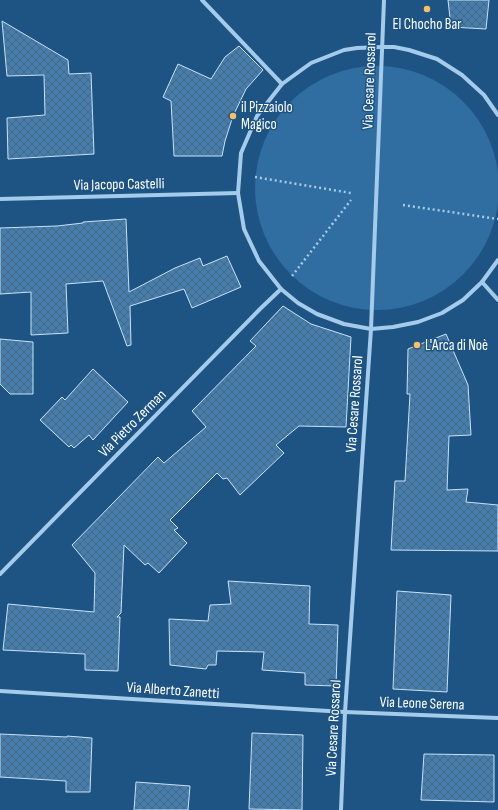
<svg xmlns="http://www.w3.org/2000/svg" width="498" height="810" font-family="'Sofia Sans Condensed',sans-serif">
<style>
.park{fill:#306ea2}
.building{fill:url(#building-cross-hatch);stroke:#c8e2f8}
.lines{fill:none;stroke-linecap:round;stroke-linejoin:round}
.path{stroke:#a4cbea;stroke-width:2.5;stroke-dasharray:2 3;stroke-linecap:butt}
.minor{stroke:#a4cbea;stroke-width:4}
.poi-dot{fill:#fabf61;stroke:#1d5484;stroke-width:1.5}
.labels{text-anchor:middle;stroke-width:3;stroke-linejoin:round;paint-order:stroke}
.poi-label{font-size:15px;fill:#fff;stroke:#1d5484;text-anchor:start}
.street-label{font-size:15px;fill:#fff;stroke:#1d5484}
</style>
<defs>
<pattern id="building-cross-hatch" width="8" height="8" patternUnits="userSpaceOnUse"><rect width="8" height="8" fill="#457ead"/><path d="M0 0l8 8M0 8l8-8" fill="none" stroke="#486881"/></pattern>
</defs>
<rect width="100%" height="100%" fill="#1d5484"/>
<circle class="park" cx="377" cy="188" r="122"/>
<g class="building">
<polygon points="448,0 489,0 486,29 451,27"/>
<polygon points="2,21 68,60 69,74 91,73 94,154 8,159 7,118 45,115 44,75 7,76"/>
<polygon points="239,46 263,70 246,89 233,116 225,141 222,156 174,156 171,101 163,97 178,64 211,79 225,57"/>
<polygon points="126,219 129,292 175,268 200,258 203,266 227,256 241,287 192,308 184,289 130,306 131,345 127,346 103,281 66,284 68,333 31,335 31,292 0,294 0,228 57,226 83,223 83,222"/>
<polygon points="283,306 311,324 351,337 346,427 299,426 276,445 284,453 240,495 227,478 223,479 217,473 170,520 178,528 174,530 187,543 159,573 148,563 145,565 124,545 121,613 117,617 120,617 118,671 85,670 85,654 3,650 8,604 94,612 95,573 72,545 158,457 164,463 206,427 192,411 256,346 250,341"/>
<polygon points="446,334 468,385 471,435 449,436 447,490 468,489 466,502 498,505 498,551 391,550 395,481 405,481 410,394 407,394 408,349"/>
<polygon points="0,339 33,342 33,394 10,394 0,384"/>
<polygon points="93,369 128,402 93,440 89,435 74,448 71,445 69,447 40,420 62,397 65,400"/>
<polygon points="228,581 310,586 309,624 338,625 336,686 305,685 305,673 262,670 264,652 217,651 216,665 208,665 206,669 170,665 169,619 208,621 210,605 231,604"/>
<polygon points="397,591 451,595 447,692 393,689"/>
<polygon points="252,733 303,735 302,810 249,809"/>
<polygon points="0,734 67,737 67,736 92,738 90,792 66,792 66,781 0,777"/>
<polygon points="424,754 494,755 494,802 421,800"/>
<polygon points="136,782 190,786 188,810 134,810"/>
</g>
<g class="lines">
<g class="path">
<polyline points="255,177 351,193"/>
<polyline points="403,205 498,219"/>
<polyline points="292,276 351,200"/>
</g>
<g class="minor">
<polyline points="202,0 282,84"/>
<polyline points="498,115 484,95 462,75 437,59 409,50 394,47 382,47 357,48 344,50 311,63 282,84 257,116 241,153 238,193 244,229 259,261 281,289 298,303 317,314 344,324 371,329 393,327 418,322 442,313 463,300 482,282 498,260"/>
<polyline points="0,199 238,193"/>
<polyline points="482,282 498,300"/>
<polyline points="0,574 260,309 281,289"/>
<polyline points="0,691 345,712 498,718"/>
<polyline points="341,810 345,712 371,329 384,0"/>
</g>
</g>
<g class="poi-dot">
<circle cx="427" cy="9" r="4"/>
<circle cx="233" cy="116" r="4"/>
<circle cx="417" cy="345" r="4"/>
</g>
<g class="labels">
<g class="poi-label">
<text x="427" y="29" text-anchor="middle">El Chocho Bar</text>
<text x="241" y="112">il Pizzaiolo<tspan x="241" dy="17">Magico</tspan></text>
<text x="425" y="350">L'Arca di Noè</text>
</g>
<g class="street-label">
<text transform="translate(369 81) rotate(-88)" y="5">Via Cesare Rossarol</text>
<text transform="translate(119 184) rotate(-1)" y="5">Via Jacopo Castelli</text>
<text transform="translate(354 404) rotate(-86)" y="5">Via Cesare Rossarol</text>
<text transform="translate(132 423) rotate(-45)" y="5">Via Pietro Zerman</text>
<text transform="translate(173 690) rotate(4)" y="5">Via Alberto Zanetti</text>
<text transform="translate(422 703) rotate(2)" y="5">Via Leone Serena</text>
<text transform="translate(333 728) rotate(-87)" y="5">Via Cesare Rossarol</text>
</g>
</g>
</svg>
